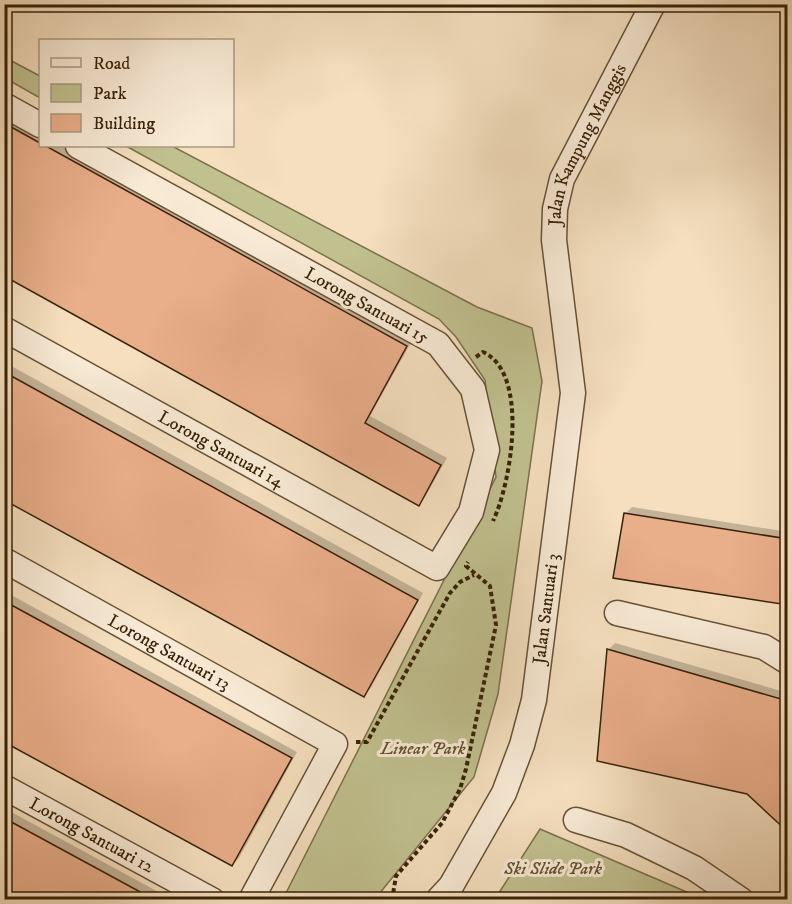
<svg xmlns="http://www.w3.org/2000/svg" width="792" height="904" font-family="'IM FELL DW Pica',serif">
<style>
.green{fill:#c1c08f;stroke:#7c714b;stroke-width:1.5}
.shadow{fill:#0003}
.building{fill:#e9ae8a;stroke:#372207;stroke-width:1.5}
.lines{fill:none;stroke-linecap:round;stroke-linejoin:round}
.minor-casing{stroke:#665135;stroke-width:27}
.path{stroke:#372207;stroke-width:4;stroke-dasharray:4.5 3;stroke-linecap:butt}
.minor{stroke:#f8ead5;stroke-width:24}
.labels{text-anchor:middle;stroke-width:6;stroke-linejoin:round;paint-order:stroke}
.street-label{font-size:18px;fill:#372207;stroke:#f8ead5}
.park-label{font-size:18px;font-style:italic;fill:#605130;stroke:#f8ead5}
</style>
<rect width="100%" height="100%" fill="#f5dfbf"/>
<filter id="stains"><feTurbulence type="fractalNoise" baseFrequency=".00333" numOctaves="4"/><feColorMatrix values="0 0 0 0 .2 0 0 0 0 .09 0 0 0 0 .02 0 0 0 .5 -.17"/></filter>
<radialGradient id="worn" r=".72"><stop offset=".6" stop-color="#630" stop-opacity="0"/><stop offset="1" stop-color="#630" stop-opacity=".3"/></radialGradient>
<g class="green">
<polygon points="4,57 40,76 40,98 5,78"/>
<polygon points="126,146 172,146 477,307 532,328 542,381 498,694 474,777 375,899 283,899 496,477 485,380 456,337 439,319"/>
<polygon points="540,829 689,893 698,899 495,899"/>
</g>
<g class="shadow">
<polygon points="4,113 40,133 40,146 64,146 413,339 370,416 447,458 425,497 419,504 4,274"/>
<polygon points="4,362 423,593 370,689 364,695 4,498"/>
<polygon points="632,507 788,532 788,604 625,514"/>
<polygon points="4,591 297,752 239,858 232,865 4,740"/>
<polygon points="615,643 788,693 788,830 608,650"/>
<polygon points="4,808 173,900 4,900"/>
</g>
<g class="building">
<polygon points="4,123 40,143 40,146 46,146 407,346 365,423 441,465 419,506 4,276"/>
<polygon points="4,372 418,600 364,697 4,500"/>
<polygon points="624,513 788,539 788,605 613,578"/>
<polygon points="4,601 292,758 232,866 4,742"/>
<polygon points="607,649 788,701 788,832 747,794 597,761"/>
<polygon points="4,818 155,900 4,900"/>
</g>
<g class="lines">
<g class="minor-casing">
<g id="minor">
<polyline points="4,105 40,125"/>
<path id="s1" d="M4,329L437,568L471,512L487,450L473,389L438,344L78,146"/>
<path id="s2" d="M4,560L335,744L251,900"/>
<polyline points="617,613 764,647 788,662"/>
<path id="s3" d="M4,787L212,900"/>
<polyline points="576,820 626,835 694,868 741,900"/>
<path id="s4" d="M438,900L451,886L504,793L522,745L534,700L573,393L554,240L555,209L562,179L653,4"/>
</g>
</g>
<g class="path">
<path d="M476,357L483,352C530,373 511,484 493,521"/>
<polyline points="356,742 367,742 450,593 460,582 474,575"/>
<polyline points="392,900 396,876 442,823 460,789 466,769 496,625 490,586 466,566 468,562"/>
</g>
<use href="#minor" class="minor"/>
</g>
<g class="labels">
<g class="street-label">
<text dy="6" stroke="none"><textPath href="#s4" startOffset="790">Jalan Kampung Manggis</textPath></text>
<text transform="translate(367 305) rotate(29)" y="6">Lorong Santuari 15</text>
<text dy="6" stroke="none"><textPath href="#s1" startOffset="248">Lorong Santuari 14</textPath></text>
<text dy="6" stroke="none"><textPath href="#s4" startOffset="316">Jalan Santuari 3</textPath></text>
<text dy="6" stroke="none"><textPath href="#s2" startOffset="189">Lorong Santuari 13</textPath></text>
<text dy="6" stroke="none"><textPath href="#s3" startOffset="100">Lorong Santuari 12</textPath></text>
</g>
<g class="park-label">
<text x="423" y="754">Linear Park</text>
<text x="553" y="874">Ski Slide Park</text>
</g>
</g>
<rect width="792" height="904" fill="none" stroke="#f5dfbf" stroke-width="24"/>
<rect x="6" y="6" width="780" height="892" fill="none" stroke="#372207" stroke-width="3"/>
<rect x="12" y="12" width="768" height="880" fill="none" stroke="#372207" stroke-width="1.5"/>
<rect x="39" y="39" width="195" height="108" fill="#f8ead5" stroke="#ab9a83" stroke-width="1.5"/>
<rect x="51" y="58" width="30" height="9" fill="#f8ead5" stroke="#ab9a83" stroke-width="1.5"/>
<text x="93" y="69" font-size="18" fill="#372207">Road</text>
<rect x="51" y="84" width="30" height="18" fill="#c1c08f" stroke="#ab9a83" stroke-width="1.5"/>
<text x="93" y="99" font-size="18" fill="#372207">Park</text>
<rect x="51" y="114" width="30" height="18" fill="#e9ae8a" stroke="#ab9a83" stroke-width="1.5"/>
<text x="93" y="129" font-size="18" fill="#372207">Building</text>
<rect width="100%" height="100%" filter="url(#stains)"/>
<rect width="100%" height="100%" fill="url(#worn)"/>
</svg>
